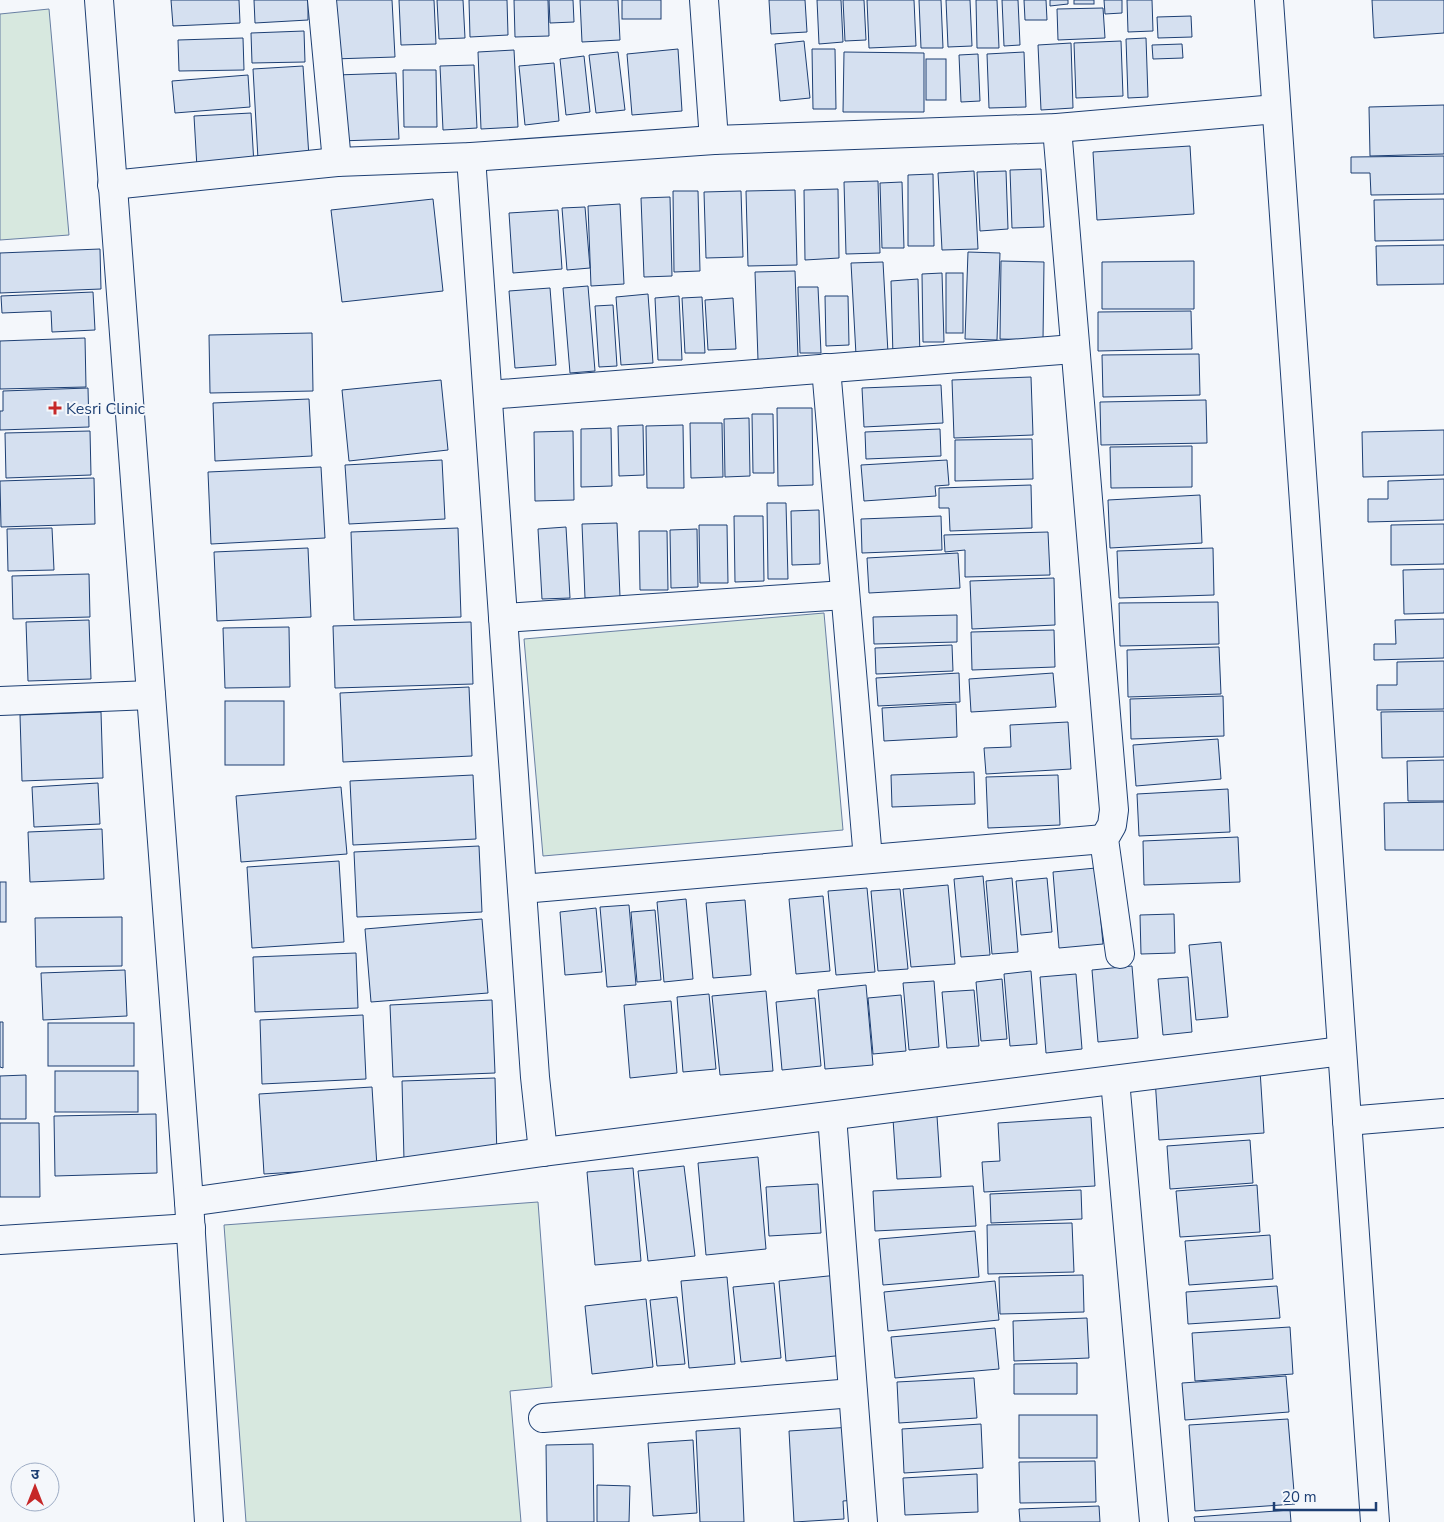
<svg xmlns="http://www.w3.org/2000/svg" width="1444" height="1522" font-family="'Nunito Sans','Noto Sans Devanagari',sans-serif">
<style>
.green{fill:#d7e8df;stroke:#687fa3}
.building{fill:#d5e0f0;stroke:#1d3f73}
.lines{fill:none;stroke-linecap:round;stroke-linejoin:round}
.minor-casing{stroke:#1d3f73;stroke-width:30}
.tertiary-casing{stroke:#1d3f73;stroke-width:30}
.minor{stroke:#f4f7fb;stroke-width:28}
.tertiary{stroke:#f4f7fb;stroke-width:28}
.poi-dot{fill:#c62828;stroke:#f4f7fb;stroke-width:2}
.labels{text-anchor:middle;stroke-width:4;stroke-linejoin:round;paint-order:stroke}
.poi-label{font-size:16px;fill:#1d3f73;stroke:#f4f7fb;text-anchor:start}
</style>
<rect width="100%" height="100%" fill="#f4f7fb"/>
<g class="green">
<polygon points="49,9 69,235 0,240 0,14"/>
<polygon points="824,613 843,830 543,856 524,639"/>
<polygon points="538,1202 552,1387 510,1391 521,1522 246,1522 224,1225"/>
</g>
<g class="building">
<polygon points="171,0 239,0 240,23 173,26"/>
<polygon points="254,0 308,0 308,20 255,23"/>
<polygon points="331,0 392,0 395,57 333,59"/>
<polygon points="399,0 434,0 436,44 401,45"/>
<polygon points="437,0 463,0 465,38 439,39"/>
<polygon points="469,0 507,0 508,35 470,37"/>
<polygon points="514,0 548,0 549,36 515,37"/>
<polygon points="549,0 573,0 574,22 550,23"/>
<polygon points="580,0 618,0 620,40 582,42"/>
<rect x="622" y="0" width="39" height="19"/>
<polygon points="769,0 805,0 807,32 771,34"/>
<polygon points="817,0 841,0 843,42 819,44"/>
<polygon points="843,0 864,0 866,40 845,41"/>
<polygon points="867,0 914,0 916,46 869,48"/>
<polygon points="919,0 941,0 943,48 921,48"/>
<polygon points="946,0 970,0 972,46 948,47"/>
<polygon points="976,0 997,0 999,48 977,48"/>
<polygon points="1002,0 1018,0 1020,45 1004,46"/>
<polygon points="1024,0 1046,0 1047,20 1025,20"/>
<polygon points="1050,0 1068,0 1068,4 1050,6"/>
<rect x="1074" y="0" width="20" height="4"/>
<polygon points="1104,0 1122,0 1122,13 1105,14"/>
<polygon points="1127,0 1152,0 1153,31 1128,32"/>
<polygon points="1372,0 1444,0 1444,33 1374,38"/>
<polygon points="1103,8 1105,38 1058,40 1057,9"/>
<polygon points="1191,16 1192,37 1158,38 1157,17"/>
<polygon points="304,31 305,62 252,63 251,33"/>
<polygon points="243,38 244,70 179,71 178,40"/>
<polygon points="1146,38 1148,97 1128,98 1126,39"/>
<polygon points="804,41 810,98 780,101 775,44"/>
<polygon points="1121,41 1123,96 1076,98 1074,43"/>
<polygon points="1071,43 1073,108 1041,110 1038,45"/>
<polygon points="1182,44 1183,58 1153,59 1152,45"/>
<polygon points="678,49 682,111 632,115 627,54"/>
<polygon points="812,49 835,49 836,109 813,109"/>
<polygon points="514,50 518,127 481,129 478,52"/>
<polygon points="618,52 625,110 596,113 589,55"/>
<polygon points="844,52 924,53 924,112 843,112"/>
<polygon points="1024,52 1026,107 989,108 987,54"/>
<polygon points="978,54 980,101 961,102 959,55"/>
<polygon points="584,56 590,112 566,115 560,59"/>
<rect x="926" y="59" width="20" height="41"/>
<polygon points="554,63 559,121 525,125 519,66"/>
<polygon points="474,65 477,128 443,130 440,66"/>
<polygon points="303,66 309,157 258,159 253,69"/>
<polygon points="403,70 436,70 437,127 404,127"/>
<polygon points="396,73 399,139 339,141 336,75"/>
<polygon points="248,75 250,107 175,113 172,81"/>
<polygon points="1444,105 1444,154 1370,156 1369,107"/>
<polygon points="251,113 254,165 197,168 194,116"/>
<polygon points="1190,146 1194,214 1097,220 1093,152"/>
<polygon points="1444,156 1444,194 1371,195 1370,173 1351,173 1351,157"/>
<polygon points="1041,169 1044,227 1012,228 1010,170"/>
<polygon points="974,171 978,249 942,250 938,173"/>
<polygon points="1006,171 1008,229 980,231 977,172"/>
<polygon points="933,174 934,246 908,246 908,175"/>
<polygon points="878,181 880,253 846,254 844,182"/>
<polygon points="902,182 904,248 882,248 880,183"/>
<polygon points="838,189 839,258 805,260 804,190"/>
<polygon points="795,190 797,265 748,266 746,191"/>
<polygon points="673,191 698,191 700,271 674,272"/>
<polygon points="741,191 743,257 706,258 704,192"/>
<polygon points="670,197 672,276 644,277 641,198"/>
<polygon points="433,199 443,291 342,302 331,210"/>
<polygon points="1444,199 1444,240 1375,241 1374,200"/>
<polygon points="620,204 624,284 591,286 588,206"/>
<polygon points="585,207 590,268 567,270 562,208"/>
<polygon points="558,210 562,269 513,273 509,213"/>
<polygon points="1444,245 1444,284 1377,285 1376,246"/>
<polygon points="100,249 101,289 0,293 0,253"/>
<polygon points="968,252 1000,253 997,340 965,339"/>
<polygon points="1001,261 1044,262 1043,340 1000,339"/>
<polygon points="1194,261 1194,309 1102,309 1102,262"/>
<polygon points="883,262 888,353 856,355 851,263"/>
<polygon points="795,271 798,358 758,360 755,272"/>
<polygon points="942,273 944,342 923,342 922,274"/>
<rect x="946" y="273" width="17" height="60"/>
<polygon points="918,279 920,357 893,357 891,281"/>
<polygon points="588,286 595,371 570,373 563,288"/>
<polygon points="798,287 818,287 821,353 800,353"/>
<polygon points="550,288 556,365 515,368 509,291"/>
<polygon points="93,292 95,330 52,332 51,311 2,313 1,296"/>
<polygon points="648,294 653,363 621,365 616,297"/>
<polygon points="679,296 682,360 658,360 655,298"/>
<polygon points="825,296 848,296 849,345 826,346"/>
<polygon points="702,297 705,353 685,353 682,298"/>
<polygon points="733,298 736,349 708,350 705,300"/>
<polygon points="613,305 617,366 599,367 595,306"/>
<polygon points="1191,311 1192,349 1098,351 1098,312"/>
<polygon points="312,333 313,391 210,393 209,335"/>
<polygon points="85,338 86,387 0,389 0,341"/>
<polygon points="1199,354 1200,395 1103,397 1102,355"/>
<polygon points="1031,377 1033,435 954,438 952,380"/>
<polygon points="441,380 448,450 349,461 342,390"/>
<polygon points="941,385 943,423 864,427 862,388"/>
<polygon points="88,388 89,427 0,430 0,411 3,411 3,391"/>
<polygon points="309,399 312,456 215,461 213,403"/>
<polygon points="1206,400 1207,443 1101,445 1100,402"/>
<polygon points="777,408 812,408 813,485 778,486"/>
<polygon points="752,414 773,414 774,473 753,473"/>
<polygon points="749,418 750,476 725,477 724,419"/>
<polygon points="690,423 722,423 723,477 691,478"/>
<polygon points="643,425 644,475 619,476 618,426"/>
<polygon points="683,425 684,488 647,488 646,426"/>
<polygon points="611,428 612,486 581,487 581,429"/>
<polygon points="940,429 941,456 866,459 865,432"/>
<polygon points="1444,430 1444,475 1363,477 1362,432"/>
<polygon points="90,431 91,475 6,478 5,433"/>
<polygon points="573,431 574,500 535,501 534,432"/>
<polygon points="1032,439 1033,479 955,481 955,440"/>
<polygon points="1192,446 1192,487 1111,488 1110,447"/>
<polygon points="442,460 445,519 349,524 345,465"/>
<polygon points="947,460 949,485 935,486 936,496 864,501 861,465"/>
<polygon points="321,467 325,538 211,544 208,472"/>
<polygon points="94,478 95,524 1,527 0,481"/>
<polygon points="1444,479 1444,520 1368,522 1368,499 1388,499 1388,481"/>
<polygon points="1031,485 1032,528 950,531 949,508 939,508 939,488"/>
<polygon points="1200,495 1202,543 1110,548 1108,500"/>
<polygon points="767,503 786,503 788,579 768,579"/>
<polygon points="819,510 820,564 792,565 791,511"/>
<polygon points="734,516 763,516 764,581 735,582"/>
<polygon points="941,516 942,550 862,553 861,519"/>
<polygon points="617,523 620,597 585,598 582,524"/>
<polygon points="1444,524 1444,564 1391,565 1391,525"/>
<polygon points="699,525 727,525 728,583 700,583"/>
<polygon points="566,527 570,598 542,599 538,529"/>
<polygon points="52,528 54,570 8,571 7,529"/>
<polygon points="458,528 461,617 354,620 351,532"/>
<polygon points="697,529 698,587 671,588 670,530"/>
<polygon points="639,531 667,531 668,590 640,590"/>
<polygon points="1048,532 1050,575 965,577 965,550 945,552 944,535"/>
<polygon points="308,548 311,617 217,621 214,552"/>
<polygon points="1213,548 1214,595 1119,598 1117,551"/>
<polygon points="958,553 960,588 869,593 867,558"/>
<polygon points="1444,569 1444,613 1404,614 1403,570"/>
<polygon points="89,574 90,617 13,619 12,576"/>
<polygon points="1054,578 1055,625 972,629 970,581"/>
<polygon points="1218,602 1219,644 1120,646 1119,603"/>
<polygon points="957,615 957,642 874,644 873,617"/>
<polygon points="1444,619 1444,658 1374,660 1374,644 1396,644 1395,620"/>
<polygon points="89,620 91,679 28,681 26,622"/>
<polygon points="471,622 473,684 335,688 333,626"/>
<polygon points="289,627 290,687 225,688 223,628"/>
<polygon points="1054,630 1055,667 972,670 971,632"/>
<polygon points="952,645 953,671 876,674 875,648"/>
<polygon points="1219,647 1221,694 1128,697 1127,650"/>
<polygon points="1444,661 1444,709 1377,710 1377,685 1397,685 1397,662"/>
<polygon points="959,673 960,702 878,706 876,678"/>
<polygon points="1053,673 1056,707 971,712 969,679"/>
<polygon points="469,687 472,756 343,762 340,693"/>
<polygon points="1223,696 1224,736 1131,739 1130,699"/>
<rect x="225" y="701" width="59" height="64"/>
<polygon points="956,704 957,737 884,741 882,708"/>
<polygon points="1444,711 1444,757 1382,758 1381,712"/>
<polygon points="101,712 103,778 22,781 20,715"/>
<polygon points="1068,722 1071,769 986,774 984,748 1011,747 1010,725"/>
<polygon points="1218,739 1221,779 1136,786 1133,745"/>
<polygon points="1444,760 1444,801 1408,801 1407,761"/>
<polygon points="974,772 975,804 892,807 891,775"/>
<polygon points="473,775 476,839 353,845 350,781"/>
<polygon points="1058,775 1060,825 988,828 986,777"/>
<polygon points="98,783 100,824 34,827 32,787"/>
<polygon points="341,787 347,854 241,862 236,796"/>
<polygon points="1228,789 1230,832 1139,836 1137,794"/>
<polygon points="1444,802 1444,850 1385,850 1384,803"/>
<polygon points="102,829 104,879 30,882 28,832"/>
<polygon points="1238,837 1240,882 1144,885 1143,841"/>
<polygon points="479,846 482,912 357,917 354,852"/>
<polygon points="339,861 344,942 252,948 247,867"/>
<polygon points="1096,868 1103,944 1059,948 1053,872"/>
<polygon points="983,876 990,955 961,957 954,879"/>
<polygon points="1012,878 1018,952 992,954 986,881"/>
<polygon points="1047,878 1052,932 1021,935 1016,881"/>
<rect x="0" y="882" width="6" height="40"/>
<polygon points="948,885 955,964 911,967 903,889"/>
<polygon points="867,888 875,972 836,975 828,891"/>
<polygon points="900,889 908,969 878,971 871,891"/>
<polygon points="823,896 830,971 796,974 789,899"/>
<polygon points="686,899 693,979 664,982 657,902"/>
<polygon points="745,900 751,975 713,978 706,903"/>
<polygon points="629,905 636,985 607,987 600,907"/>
<polygon points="596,908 602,972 565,975 560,912"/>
<polygon points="655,910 661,980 637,982 631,912"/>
<polygon points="1174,914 1175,953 1141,954 1140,915"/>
<polygon points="122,917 122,966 36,967 35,918"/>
<polygon points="482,919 488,993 371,1002 365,929"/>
<polygon points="1221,942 1228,1017 1196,1020 1189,945"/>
<polygon points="356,953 358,1008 255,1012 253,957"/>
<polygon points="1132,966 1138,1038 1098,1042 1092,970"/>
<polygon points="125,970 127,1016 43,1020 41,973"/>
<polygon points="1031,971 1037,1044 1010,1046 1004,974"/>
<polygon points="1076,974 1082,1049 1046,1053 1040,977"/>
<polygon points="1188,977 1192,1032 1163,1035 1158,979"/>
<polygon points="1002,979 1007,1039 981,1041 976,982"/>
<polygon points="934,981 939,1047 909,1050 903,983"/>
<polygon points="866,985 873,1065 825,1069 818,990"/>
<polygon points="974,990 979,1046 947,1048 942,992"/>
<polygon points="766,991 773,1071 720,1075 712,996"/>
<polygon points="709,994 716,1069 683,1072 677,997"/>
<polygon points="901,995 906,1051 873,1054 868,998"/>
<polygon points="815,998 821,1066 782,1070 776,1002"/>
<polygon points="492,1000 495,1073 393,1077 390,1005"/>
<polygon points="671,1001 677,1073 630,1078 624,1005"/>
<polygon points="363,1015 366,1079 262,1084 260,1020"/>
<polygon points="0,1022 3,1022 3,1068 0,1067"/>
<rect x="48" y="1023" width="86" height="43"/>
<polygon points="1260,1070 1264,1133 1159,1140 1155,1078"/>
<rect x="55" y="1071" width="83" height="41"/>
<polygon points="26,1075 26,1119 0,1119 0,1076"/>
<polygon points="495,1078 497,1158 404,1160 402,1081"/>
<polygon points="372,1087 377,1167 264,1174 259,1094"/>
<polygon points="156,1114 157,1173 55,1176 54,1116"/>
<polygon points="937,1116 941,1177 897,1179 893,1119"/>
<polygon points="1091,1117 1095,1186 984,1192 982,1162 1000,1161 998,1123"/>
<polygon points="0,1123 39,1123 40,1197 0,1197"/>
<polygon points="1250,1140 1253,1183 1170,1189 1167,1146"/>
<polygon points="758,1157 766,1249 706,1255 698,1163"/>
<polygon points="684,1166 695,1256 648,1261 638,1171"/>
<polygon points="633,1168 641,1261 595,1265 587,1172"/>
<polygon points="818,1184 821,1233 769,1236 766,1187"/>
<polygon points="1257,1185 1260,1232 1180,1237 1176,1191"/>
<polygon points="973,1186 976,1226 875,1231 873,1191"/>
<polygon points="1081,1190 1082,1219 991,1223 990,1194"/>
<polygon points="1072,1223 1074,1272 988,1274 987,1225"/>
<polygon points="975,1231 979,1277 883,1285 879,1239"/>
<polygon points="1270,1235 1273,1279 1189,1285 1185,1241"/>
<polygon points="838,1275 845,1355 786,1361 779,1281"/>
<polygon points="1083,1275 1084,1312 1000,1314 999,1277"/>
<polygon points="727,1277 735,1364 689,1368 681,1281"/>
<polygon points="995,1281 999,1320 888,1331 884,1292"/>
<polygon points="774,1283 781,1358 741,1362 733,1287"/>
<polygon points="1277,1286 1280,1318 1188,1324 1186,1292"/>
<polygon points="677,1297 685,1364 657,1366 650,1300"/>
<polygon points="646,1299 653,1367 592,1374 585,1306"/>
<polygon points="1087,1318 1089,1358 1014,1361 1013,1321"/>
<polygon points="1290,1327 1293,1374 1195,1381 1192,1333"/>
<polygon points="995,1328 999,1369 895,1378 891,1337"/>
<polygon points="1077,1363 1077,1394 1014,1394 1014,1364"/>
<polygon points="1286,1376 1289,1412 1185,1420 1182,1383"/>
<polygon points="974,1378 977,1418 899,1423 897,1382"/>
<rect x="1019" y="1415" width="78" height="43"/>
<polygon points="1288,1419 1295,1504 1195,1511 1189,1425"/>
<polygon points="981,1424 983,1468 904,1473 902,1429"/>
<polygon points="852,1427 856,1500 843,1501 844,1519 794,1522 789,1431"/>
<polygon points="740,1428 744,1522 700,1522 696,1431"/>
<polygon points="693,1440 697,1513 653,1516 648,1443"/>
<polygon points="593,1444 594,1522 547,1522 546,1445"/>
<polygon points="1095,1461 1096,1502 1020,1503 1019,1462"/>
<polygon points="977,1474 978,1512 905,1515 903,1478"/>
<polygon points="597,1485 630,1486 629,1522 597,1522"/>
<polygon points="1099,1506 1100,1522 1020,1522 1019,1509"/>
<polygon points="1290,1510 1291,1522 1195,1522 1194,1517"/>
</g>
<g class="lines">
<g class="minor-casing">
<g id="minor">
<polyline points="99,0 189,1202 209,1522"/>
<polyline points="322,0 337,162"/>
<polyline points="704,0 714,140"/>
<polyline points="1057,128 1114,810 1112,825 1104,839 1120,954"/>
<polyline points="471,157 535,1077 543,1152"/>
<polyline points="112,185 337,162 471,157 714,140 1057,128 1276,109"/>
<polyline points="826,368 868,859"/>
<polyline points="488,395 1074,349"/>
<polyline points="503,618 845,595"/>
<polyline points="0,701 151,695"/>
<polyline points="522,889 1104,839"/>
<polyline points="1115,1080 1154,1522"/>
<polyline points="832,1116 863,1522"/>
<polyline points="1347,1121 1444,1113"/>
<polyline points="189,1202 543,1152 1342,1051"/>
<polyline points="0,1240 191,1228"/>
<polyline points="543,1418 853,1393"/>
</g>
</g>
<g class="tertiary-casing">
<polyline id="tertiary" points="1269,0 1375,1522"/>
</g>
<use href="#minor" class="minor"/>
<use href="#tertiary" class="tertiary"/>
</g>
<path class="poi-dot" d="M52.5 400.5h5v5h5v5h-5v5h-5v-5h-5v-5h5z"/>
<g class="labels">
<g class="poi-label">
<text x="66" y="414">Kesri Clinic</text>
</g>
</g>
<g transform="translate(35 1487)"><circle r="24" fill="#f4f7fb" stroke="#9eadc5"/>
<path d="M0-4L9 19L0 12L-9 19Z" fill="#c62828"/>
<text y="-8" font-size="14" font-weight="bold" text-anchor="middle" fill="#1d3f73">उ</text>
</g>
<path d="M1274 1502v8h102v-8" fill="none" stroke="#1d3f73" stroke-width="2.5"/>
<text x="1282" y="1502" font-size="15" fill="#1d3f73" stroke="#f4f7fb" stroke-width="4" paint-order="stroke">20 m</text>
</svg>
